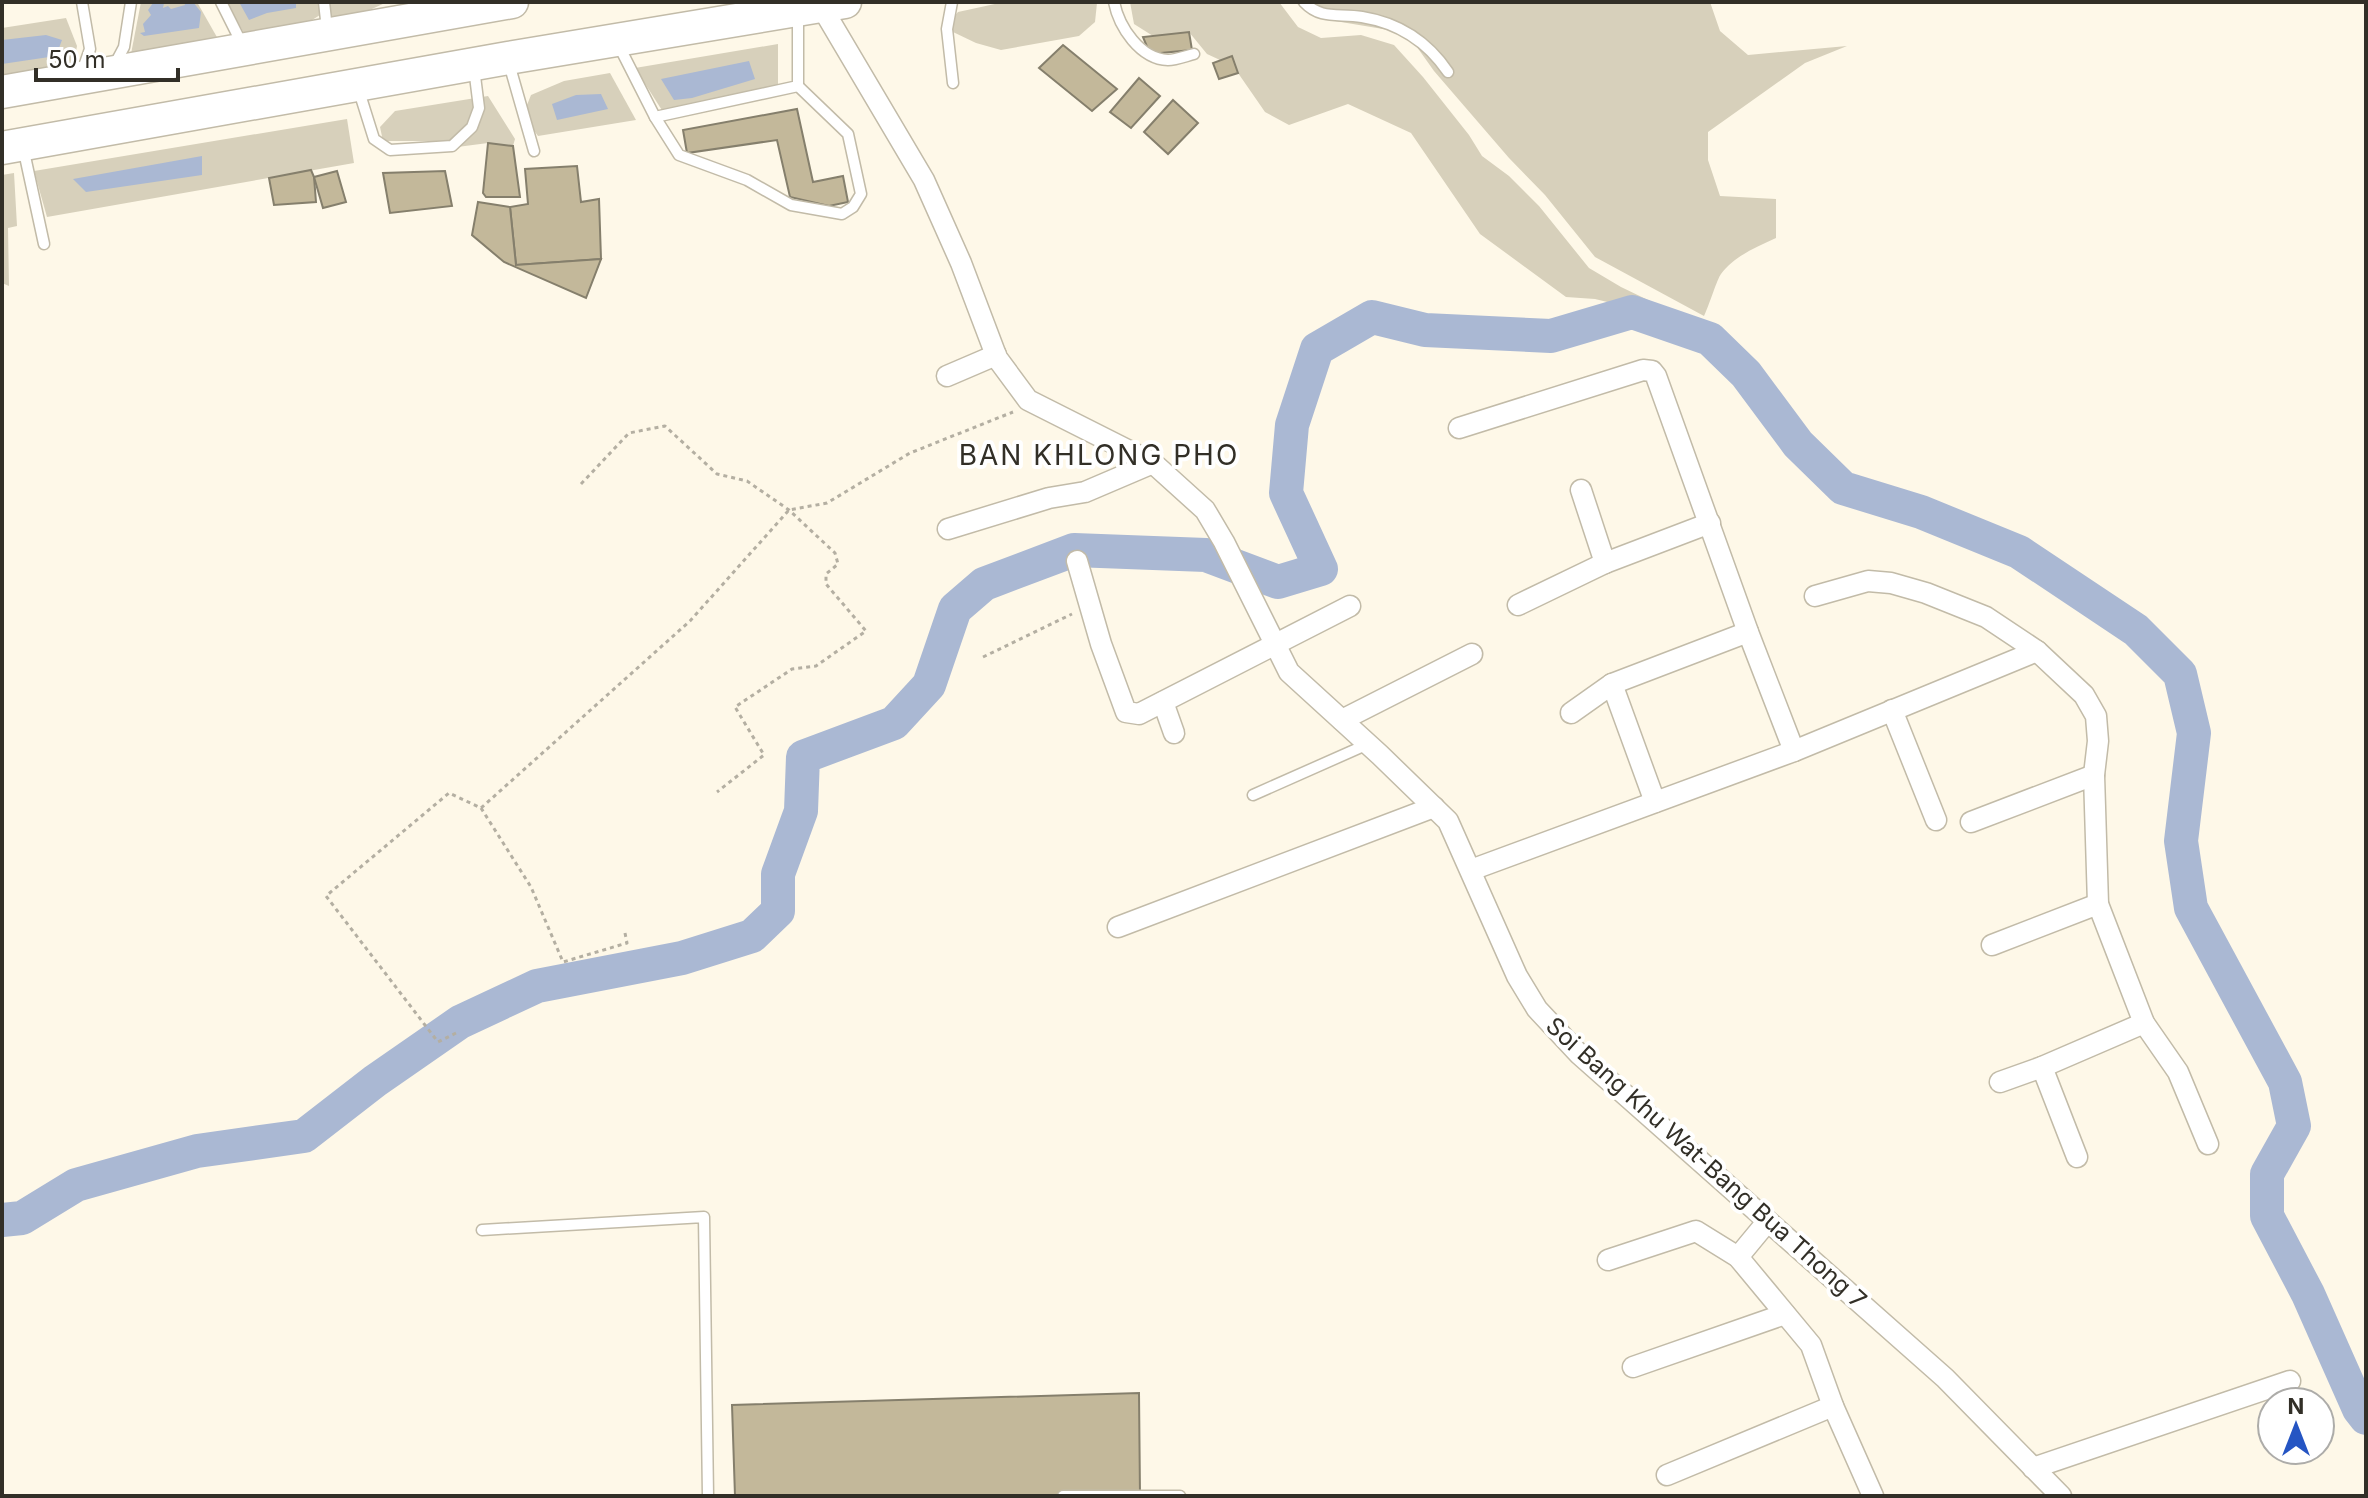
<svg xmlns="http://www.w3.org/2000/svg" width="2368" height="1498" font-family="Inter,sans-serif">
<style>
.green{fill:#d7d0bb}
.water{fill:#aab8d3}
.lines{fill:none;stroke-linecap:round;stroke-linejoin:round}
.river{stroke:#aab8d3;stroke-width:34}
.building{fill:#c3b89a;stroke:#857f6c;stroke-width:2}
.service-casing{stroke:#c2bba8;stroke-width:13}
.minor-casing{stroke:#c2bba8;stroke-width:23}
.primary-casing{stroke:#c2bba8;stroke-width:35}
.path{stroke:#b4afa2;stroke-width:3;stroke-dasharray:4 4;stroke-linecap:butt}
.service{stroke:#fff;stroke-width:10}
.minor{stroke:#fff;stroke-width:20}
.primary{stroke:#fff;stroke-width:32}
.labels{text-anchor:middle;stroke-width:8;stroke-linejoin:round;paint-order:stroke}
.street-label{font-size:24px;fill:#322f27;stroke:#fff}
.quarter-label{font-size:28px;letter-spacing:2px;fill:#322f27;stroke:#fff}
</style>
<rect width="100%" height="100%" fill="#fef8e8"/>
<g class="green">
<polygon points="141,2 197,2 218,39 130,59"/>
<polygon points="226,2 385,2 385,3 350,19 325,17 323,13 306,24 245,35"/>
<polygon points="1004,2 1094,2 1097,3 1095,22 1079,36 1001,50 976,43 953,32 950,21 958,12"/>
<polygon points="1130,2 1279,2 1298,27 1321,38 1361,35 1394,45 1423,77 1469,135 1482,156 1509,176 1539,206 1589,268 1621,287 1698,324 1595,299 1566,297 1480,234 1411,133 1348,104 1289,125 1265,112 1238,73 1232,56 1220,60 1207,54 1189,32 1153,36 1134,24"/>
<path d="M1297,2H1710L1720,31L1748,55L1847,46L1805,63L1708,132V160L1720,196L1776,199V238C1757,247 1734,256 1721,274C1717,279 1709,306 1704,316L1595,257L1545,195L1509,158L1434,71L1407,33L1335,21L1298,5Z"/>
<polygon points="66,18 77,46 73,67 2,78 2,28"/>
<polygon points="778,44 778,94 665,115 635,68"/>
<polygon points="610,73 636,120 538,136 523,115 531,95 564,81"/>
<polygon points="488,96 515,139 513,146 488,143 442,149 429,141 383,141 380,127 395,111"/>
<polygon points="347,119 354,163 47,217 34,171"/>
<polygon points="14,173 17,226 8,228 9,286 2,283 2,175"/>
</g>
<g class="water">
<polygon points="184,2 193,2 201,12 199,28 144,36 140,33 145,32 143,24 151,15 148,10 153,3 164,3 163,8 168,6 171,9 185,5"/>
<polygon points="239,2 296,2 296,8 267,13 249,20"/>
<polygon points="46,35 62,40 56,56 2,64 2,40"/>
<polygon points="749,61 755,79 692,98 674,100 661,79"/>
<polygon points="601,94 608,109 557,120 552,104 576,95"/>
<polygon points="202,156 202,175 86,192 73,179"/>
</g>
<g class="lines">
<polyline class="river" points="2,1220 22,1218 76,1185 197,1151 304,1136 375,1081 460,1022 537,986 682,958 752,936 778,911 778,874 801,811 803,757 894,723 929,685 955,609 984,584 1074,550 1206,555 1278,582 1321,569 1286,493 1292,425 1317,349 1372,317 1425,330 1551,336 1632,312 1710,339 1746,374 1798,444 1843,488 1921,512 2019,552 2136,630 2180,674 2194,733 2181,841 2191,908 2285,1082 2294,1126 2267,1174 2267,1216 2308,1294 2359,1409 2366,1418"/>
</g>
<g class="building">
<polygon points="1189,32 1192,50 1150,54 1143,37"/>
<polygon points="1063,45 1117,89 1092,111 1039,68"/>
<polygon points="1232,56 1238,73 1219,79 1213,63"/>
<polygon points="1139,78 1160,96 1131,128 1110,112"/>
<polygon points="1173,100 1198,123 1168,154 1144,132"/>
<polygon points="797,109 813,182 843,176 848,202 829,206 790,197 777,140 687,153 683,130"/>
<polygon points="488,143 513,146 520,197 486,197 483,193"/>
<polygon points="577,166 581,202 599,199 601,259 516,265 510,207 528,204 525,169"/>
<polygon points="311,170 314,177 316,202 274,205 269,178"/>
<polygon points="337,171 346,202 323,208 314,177"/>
<polygon points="445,171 452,206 390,213 383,173"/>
<polygon points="478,202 510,207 516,265 601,259 586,298 504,262 472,235"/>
<polygon points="1139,1393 1140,1496 735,1496 732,1405"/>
</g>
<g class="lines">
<g class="service-casing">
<g id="service">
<polyline points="82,2 90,49 82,72"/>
<polyline points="221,2 243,46"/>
<polyline points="324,2 327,29"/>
<polyline points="952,2 947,29 953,83"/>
<path d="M1114,2C1119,27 1140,59 1168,60C1176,60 1186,56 1194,54"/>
<path d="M1304,2C1321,20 1338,13 1362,17C1399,23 1427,41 1448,72"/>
<polyline points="619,46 655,117 798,86 798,12"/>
<polyline points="508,60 534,151"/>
<polyline points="115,64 124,47 131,2"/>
<polyline points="358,88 374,139 390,150 452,146 472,127 479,108 474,68"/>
<polyline points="655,117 679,155 747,180 791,205 842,214 853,207 861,194 848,134 798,86"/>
<polyline points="23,147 44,244"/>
<polyline points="1253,795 1368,744"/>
<polyline points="482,1230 704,1217 708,1496"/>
<polyline points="1063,1496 1180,1496"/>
</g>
</g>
<g class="minor-casing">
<g id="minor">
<polyline points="821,6 924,180 961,263 997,358 1028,400 1153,463 1205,510 1224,542 1289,672 1380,755 1448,821 1517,976 1537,1009 1579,1054 1945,1378 2061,1496"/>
<polyline points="947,376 996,355"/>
<polyline points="1459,428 1643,370 1652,371 1656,376 1748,632 1794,751"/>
<polyline points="1581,490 1605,563"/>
<polyline points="948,529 1049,498 1085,492 1153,463"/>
<polyline points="1077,561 1101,644 1126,712 1139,714 1350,606"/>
<polyline points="1815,596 1868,581 1891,583 1926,593 1986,617 2037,651 2084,695 2096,716 2098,741 2094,775 2098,904 2144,1023 2178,1072 2208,1144"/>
<polyline points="1518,605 1605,563 1710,523"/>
<polyline points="1612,684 1655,802"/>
<polyline points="1163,702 1174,733"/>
<polyline points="1892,710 1936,820"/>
<polyline points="1571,713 1612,684 1748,632"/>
<polyline points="1342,720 1472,654"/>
<polyline points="1971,822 2094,775"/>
<polyline points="1471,870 1794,751 2037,651"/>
<polyline points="1118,927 1434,807"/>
<polyline points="1992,945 2098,904"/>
<polyline points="2042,1067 2077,1157"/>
<polyline points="2000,1082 2042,1067 2144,1023"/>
<polyline points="1738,1257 1767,1222"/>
<polyline points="1608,1260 1696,1231 1738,1257 1811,1345 1833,1406 1873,1496"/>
<polyline points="1633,1367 1785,1314"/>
<polyline points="2033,1468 2290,1381"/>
<polyline points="1667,1475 1833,1406"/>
</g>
</g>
<g class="primary-casing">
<g id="primary">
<polyline points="2,92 512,2"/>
<polyline points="2,148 508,58 845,2"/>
</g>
</g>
<g class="path">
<polyline points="581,484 629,433 665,426 717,474 747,481 789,510 835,553 838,564 826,574 826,584 866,631 816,666 792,669 735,707 764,755 717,792"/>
<polyline points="983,657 1072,614"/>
<polyline points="481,808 531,887 563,962 627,943 625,933"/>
<polyline points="456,1033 438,1042 326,896 449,793 481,808 690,621 789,510 827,503 910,453 1013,412"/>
</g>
<use href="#service" class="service"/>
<use href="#minor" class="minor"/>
<use href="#primary" class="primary"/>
</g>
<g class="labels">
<g class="street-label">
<text transform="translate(1706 1163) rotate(42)" y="8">Soi Bang Khu Wat-Bang Bua Thong 7</text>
</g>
<g class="quarter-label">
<text x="1099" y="465">BAN KHLONG PHO</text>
</g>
</g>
<rect width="2368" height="1498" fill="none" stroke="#322f27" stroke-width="8"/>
<g transform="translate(2296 1426)"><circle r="38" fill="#ffffff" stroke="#adaca9" stroke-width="2"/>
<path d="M0-6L14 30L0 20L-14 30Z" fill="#2555c3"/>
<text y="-12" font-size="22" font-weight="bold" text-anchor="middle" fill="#322f27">N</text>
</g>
<path d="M36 68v12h142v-12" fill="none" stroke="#322f27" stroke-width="4"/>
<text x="48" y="68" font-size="24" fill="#322f27" stroke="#ffffff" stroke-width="6" paint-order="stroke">50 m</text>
</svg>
